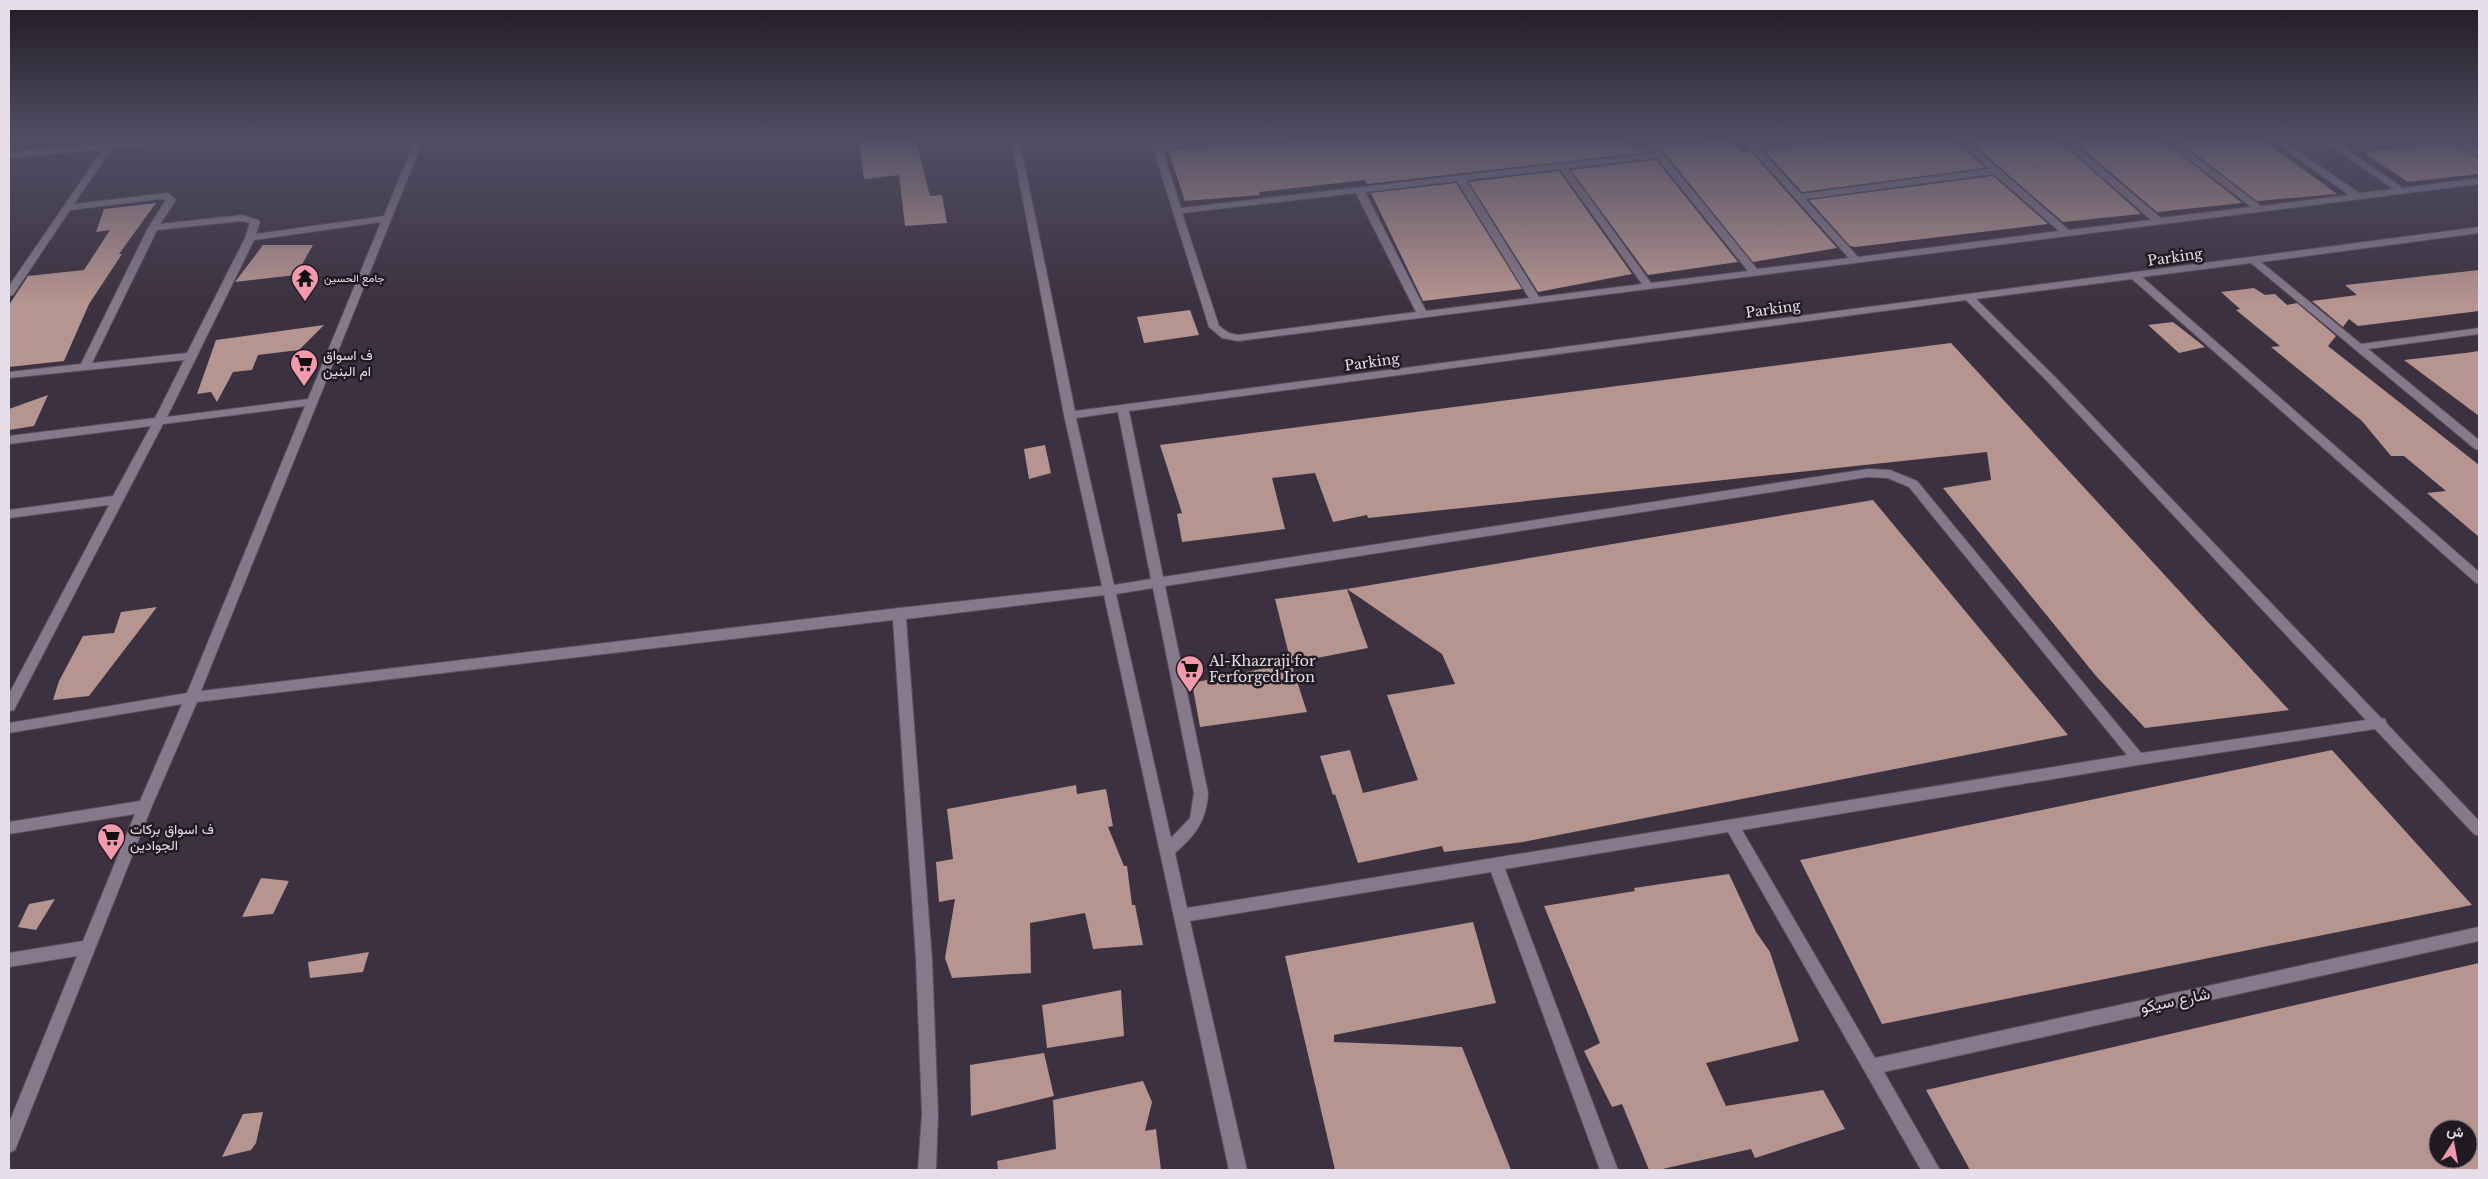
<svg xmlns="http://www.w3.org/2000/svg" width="2488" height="1179" font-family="'Libre Baskerville',Vazirmatn,serif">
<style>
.building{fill:#b6948f;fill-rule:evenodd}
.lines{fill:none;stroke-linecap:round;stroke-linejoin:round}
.minor-casing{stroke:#594f5c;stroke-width:2}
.major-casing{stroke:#594f5c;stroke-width:2}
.minor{fill:#86798b;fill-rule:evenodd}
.major{fill:#5f9b90;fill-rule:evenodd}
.labels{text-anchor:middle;stroke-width:5;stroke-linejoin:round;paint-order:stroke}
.far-poi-label{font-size:11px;fill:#e5dee8;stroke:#201b22;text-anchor:start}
.street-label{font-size:14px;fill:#e5dee8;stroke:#201b22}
.poi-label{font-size:14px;fill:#e5dee8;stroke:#201b22;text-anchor:start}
.near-street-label{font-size:16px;fill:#e5dee8;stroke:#201b22}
</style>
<rect width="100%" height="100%" fill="#3c3140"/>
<g class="building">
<polygon points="858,138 915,138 930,196 942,195 947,223 905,226 899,175 864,179"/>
<polygon points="1254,138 1255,145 1316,138 1626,138 1634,148 1646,147 1649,152 1367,184 1365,180 1259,192 1260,195 1185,201 1168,150 1248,143"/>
<polygon points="1857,138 1952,138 1985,168 1802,192 1763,149"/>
<polygon points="1966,138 2056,138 2141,214 2063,222"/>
<polygon points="2070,138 2160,138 2242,203 2157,212"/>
<polygon points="2174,138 2260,138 2337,194 2257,201"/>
<polygon points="1729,139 1741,152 1750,151 1837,248 1753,262 1659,146"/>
<polygon points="2451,141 2479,159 2479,174 2408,182 2364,153"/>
<polygon points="1656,160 1738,262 1648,275 1571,170"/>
<polygon points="1559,171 1632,274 1538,292 1469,182"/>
<polygon points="1993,176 2048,224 1855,247 1850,246 1809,200"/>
<polygon points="1456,183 1522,289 1423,301 1371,193"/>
<polygon points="156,203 119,254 122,254 89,304 64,361 9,367 9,305 28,276 84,270 110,230 96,232 104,209"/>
<polygon points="263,245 313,245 296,275 235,282"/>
<polygon points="2479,270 2479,311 2358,326 2349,319 2343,327 2312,301 2357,295 2345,285"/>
<polygon points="2254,288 2265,295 2275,294 2287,305 2297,303 2336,336 2328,346 2479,465 2479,537 2427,493 2446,491 2404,456 2391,456 2362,421 2271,347 2280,346 2236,310 2240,309 2221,292"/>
<polygon points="1190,310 1199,335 1144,343 1137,317"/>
<polygon points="2173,322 2205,347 2179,353 2148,325"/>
<polygon points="324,325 299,350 258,355 252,370 233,372 217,402 211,392 197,394 216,340"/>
<polygon points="1951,343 2289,710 2145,728 2096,676 1943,488 1991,480 1987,452 1368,518 1367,515 1333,522 1315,473 1272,478 1285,529 1182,542 1177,514 1182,513 1160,445"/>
<polygon points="2479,351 2479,416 2404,360 2465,353"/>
<polygon points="48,395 34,426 9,430 9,409"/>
<polygon points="1045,445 1051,473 1029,479 1024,449"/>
<polygon points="1873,500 2068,735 1523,842 1444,852 1442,846 1358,863 1335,794 1333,795 1320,756 1350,750 1363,793 1418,780 1387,695 1455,684 1442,654 1347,589"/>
<polygon points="1347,589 1368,648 1291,663 1275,599"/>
<polygon points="157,607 89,696 53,700 59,681 83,636 114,633 121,612"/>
<polygon points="1291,663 1307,712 1200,727 1192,683"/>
<polygon points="2332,750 2472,905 1882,1024 1800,860"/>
<polygon points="1076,785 1077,794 1106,789 1113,826 1108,827 1124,866 1127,866 1132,905 1135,905 1143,945 1093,949 1085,913 1030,923 1031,973 952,978 945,958 955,899 939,902 936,862 953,859 947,809"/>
<polygon points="1729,874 1756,932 1770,952 1799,1041 1706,1063 1726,1106 1823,1090 1845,1129 1755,1158 1751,1149 1658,1170 1649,1170 1622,1104 1612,1107 1584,1051 1600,1043 1544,906 1635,891 1634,888"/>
<polygon points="261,878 289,881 273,914 242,917"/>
<polygon points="55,899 36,930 18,927 29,904"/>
<polygon points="1473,922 1496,1003 1334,1035 1334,1042 1462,1047 1511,1170 1335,1170 1285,956"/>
<polygon points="369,952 363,972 310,978 308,962"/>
<path d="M2479,963V1170H1970L1926,1090ZM2438,1129H2468V1159H2438Z"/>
<polygon points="1121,990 1124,1036 1047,1048 1042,1005"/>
<polygon points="1044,1053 1054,1096 971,1116 970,1065"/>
<polygon points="1143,1081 1152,1102 1145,1131 1156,1129 1161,1170 998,1170 997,1161 1056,1149 1053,1100"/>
<polygon points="263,1112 256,1143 251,1150 222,1157 243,1114"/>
</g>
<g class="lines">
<g class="minor-casing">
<g id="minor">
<path d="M165,138H197L193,141L112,148L74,204L168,193L176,200L160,224L242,215L258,220L260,222L256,234L384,216L416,138H424L201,691L899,608L1102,586L1064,415L1011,138H1019L1075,411L2479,227V233L2261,262L2361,344L2479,328V334L2368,349L2479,440V450L2475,449L2251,263L2142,277L2479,572V584L2475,582L2132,279L1976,299L2055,377L2381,718L2385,719L2387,724L2479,821V836L2474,834L2375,729L2138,765L1742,830L1875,1058L2479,927V941L1884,1072L1940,1170H1921L1728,832L1505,869L1618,1170H1600L1491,872L1190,921L1247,1170H1229L1104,595L906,619L932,959L938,1114L936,1170H918L922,1114L916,959L893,620L197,702L152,806L15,1150L9,1153V1123L77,956L9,967V953L83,941L135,814L9,834V822L140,801L182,704L9,733V723L187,693L305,406L163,424L14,710L9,711V694L109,505L9,518V510L113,496L151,426L9,444V436L155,418L184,360L9,378V372L81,364L148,228L166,200L160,199L70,210L13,295L9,296V286L103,149L9,158V152ZM242,221L250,223L245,238L187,353L92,363L157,230ZM381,222L308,399L167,417L254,240ZM1966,300L2047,381L2366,720L2141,753L1917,481L1890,470L1868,469L1163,577L1129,411ZM1118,412L1151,579L1114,585L1076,418ZM1868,477L1888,478L1909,487L2127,755L1187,908L1175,853C1195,836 1207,820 1208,793L1165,586ZM1153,588L1194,793L1190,818L1171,838L1116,594Z"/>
<path d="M1150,138H1158L1160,144L1222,138H1252L1248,141L1162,149L1181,208L1653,153L1641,138H1670L1666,141L1653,142L1757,269L1849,258L1741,138H1750L1753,141L1811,138L1807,141L1757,146L1801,194L1989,169L1954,138H1963L2069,230L2151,220L2058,138H2067L2161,218L2251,207L2162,138H2171L2261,206L2349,195L2269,138H2279L2359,193L2393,189L2320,138H2330L2403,188L2479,178V184L1238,341L1222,338L1209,327ZM1657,158L1748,271L1651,283L1568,168ZM1560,169L1642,284L1539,297L1466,180ZM1994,174L2059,231L1858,257L1805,199ZM1457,181L1529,298L1426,311L1365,192ZM1356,193L1416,312L1238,335L1229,333L1219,326L1182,213Z"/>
<polygon points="2449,138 2459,138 2479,150 2479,157"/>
</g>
</g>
<g class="major-casing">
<polygon id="major" points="9,138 38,138 34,141 9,143"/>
</g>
<use href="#minor" class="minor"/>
<use href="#major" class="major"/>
</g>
<linearGradient id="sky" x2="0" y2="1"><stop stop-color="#211b23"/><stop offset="0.46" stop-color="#504e64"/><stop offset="1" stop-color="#504e64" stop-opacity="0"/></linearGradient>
<rect width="2488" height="303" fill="url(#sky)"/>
<defs>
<g id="temple-pin" transform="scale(1.4375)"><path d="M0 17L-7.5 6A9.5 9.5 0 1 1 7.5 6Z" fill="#f29aac" stroke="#201b22"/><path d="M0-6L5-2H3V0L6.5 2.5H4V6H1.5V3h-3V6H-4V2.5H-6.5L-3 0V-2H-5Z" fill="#111"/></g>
<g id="supermarket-pin" transform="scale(1.4375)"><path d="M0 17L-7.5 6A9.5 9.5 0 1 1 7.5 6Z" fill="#f29aac" stroke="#201b22"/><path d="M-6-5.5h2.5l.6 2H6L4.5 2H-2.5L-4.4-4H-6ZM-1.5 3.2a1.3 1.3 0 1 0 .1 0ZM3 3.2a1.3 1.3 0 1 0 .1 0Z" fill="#111"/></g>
</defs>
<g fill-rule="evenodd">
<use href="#temple-pin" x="305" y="278"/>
<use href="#supermarket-pin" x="304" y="363"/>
<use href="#supermarket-pin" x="1190" y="669"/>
<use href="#supermarket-pin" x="111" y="837"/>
</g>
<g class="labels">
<g class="far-poi-label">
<text x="324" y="282">جامع الحسين</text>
</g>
<g class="street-label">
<text transform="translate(2175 257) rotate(-8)" y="5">Parking</text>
<text transform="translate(1773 309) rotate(-8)" y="5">Parking</text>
<text transform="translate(1372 362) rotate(-8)" y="5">Parking</text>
</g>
<g class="poi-label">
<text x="323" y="360">ف اسواق<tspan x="323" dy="16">ام البنين</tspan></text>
<text x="1209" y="666">Al-Khazraji for<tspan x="1209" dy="16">Ferforged Iron</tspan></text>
<text x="130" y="834">ف اسواق بركات<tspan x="130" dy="16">الجوادين</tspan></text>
</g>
<g class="near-street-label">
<text transform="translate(2175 1000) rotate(-12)" y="6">شارع سيكو</text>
</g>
</g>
<rect width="2488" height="1179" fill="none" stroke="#e5dee8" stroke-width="20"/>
<g transform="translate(2453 1144) rotate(11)"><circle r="24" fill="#201b22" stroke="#6f6971"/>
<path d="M0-4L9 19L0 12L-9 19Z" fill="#f29aac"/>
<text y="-8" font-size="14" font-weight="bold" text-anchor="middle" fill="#e5dee8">ش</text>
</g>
</svg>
